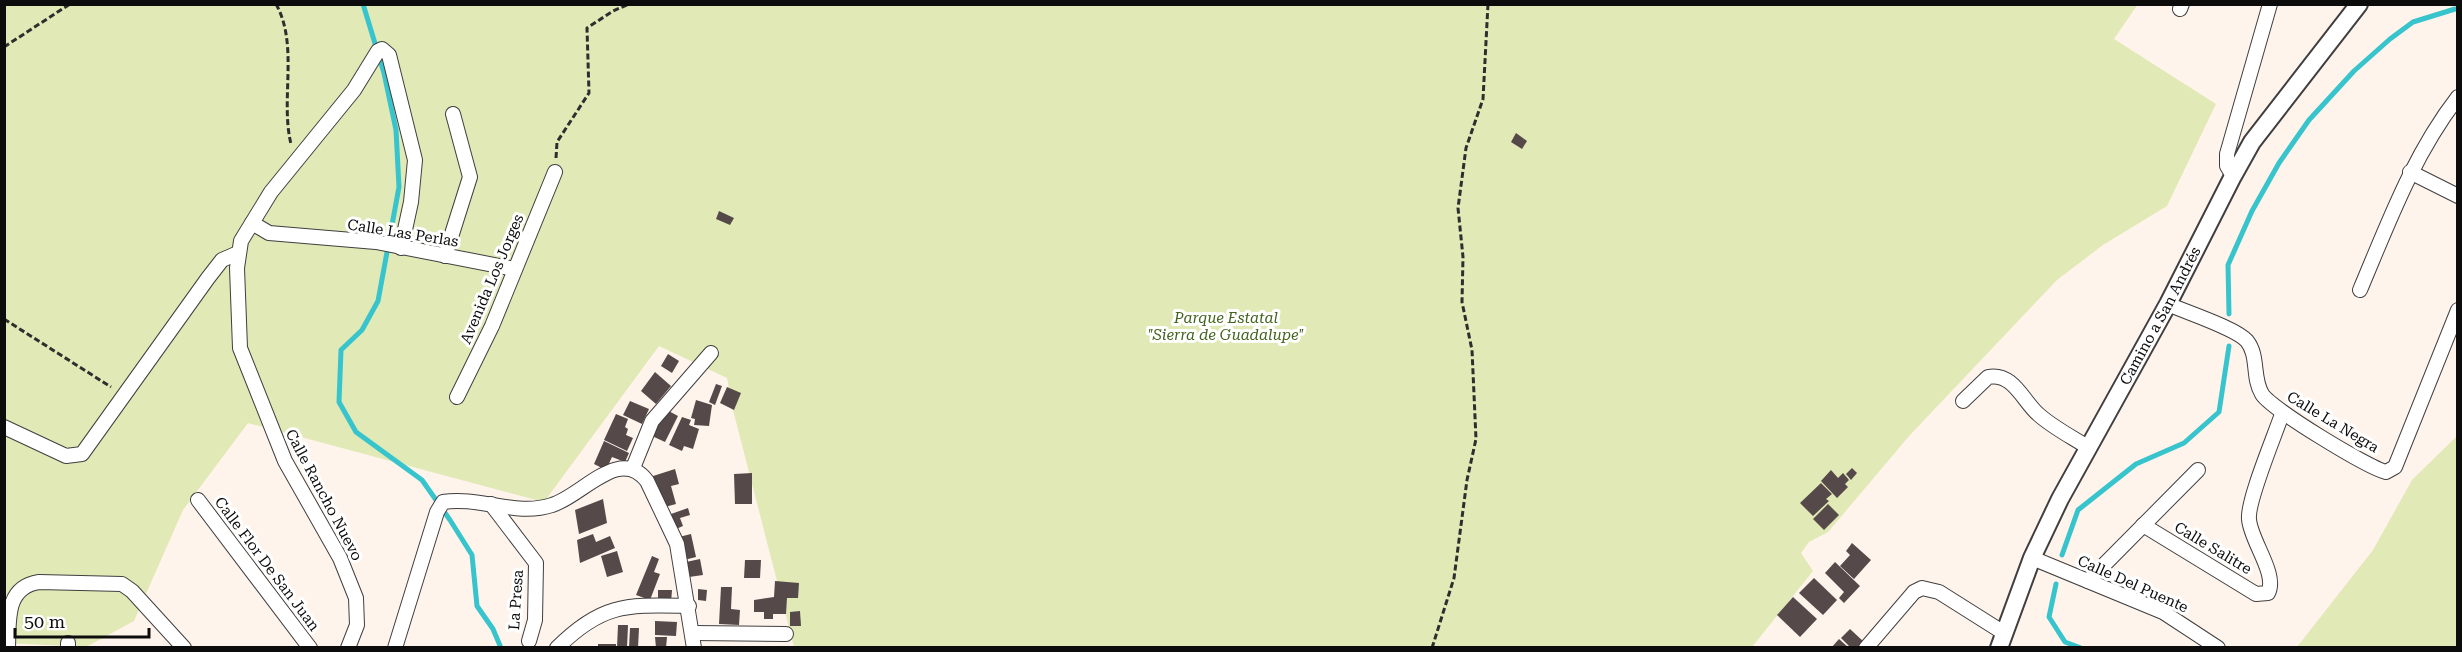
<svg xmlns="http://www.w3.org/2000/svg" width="2462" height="652" font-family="'Roboto Serif',serif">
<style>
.green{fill:#e1e9b6}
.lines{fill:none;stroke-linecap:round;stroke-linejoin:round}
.stream{stroke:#38c4cd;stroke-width:5}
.building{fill:#554949}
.minor-casing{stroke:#3f3f3f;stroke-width:16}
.tertiary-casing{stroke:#3f3f3f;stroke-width:20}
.path{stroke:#2e2e2e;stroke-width:3;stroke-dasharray:6 3;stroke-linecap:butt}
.minor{stroke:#fff;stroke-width:14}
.tertiary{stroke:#fff;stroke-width:16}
.labels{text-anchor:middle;stroke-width:6;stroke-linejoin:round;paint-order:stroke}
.street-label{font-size:15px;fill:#0c0c0c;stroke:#fff}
.park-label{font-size:15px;font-style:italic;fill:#43631d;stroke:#fff}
</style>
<rect width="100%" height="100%" fill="#fff4eb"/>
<g class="green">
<polygon points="2138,4 2114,39 2216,104 2167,206 2103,245 2057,280 1910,435 1828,532 1809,542 1801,553 1813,571 1752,647 794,647 733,410 727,378 659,346 544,502 248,423 183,510 134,621 86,647 5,643 4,5"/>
<polygon points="2457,436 2457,647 2297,647 2373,550 2412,480"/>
</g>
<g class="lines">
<g class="stream">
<polyline points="363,4 384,73 396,130 399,187 378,301 362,330 341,350 339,402 356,432 422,480 450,520 472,555 477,606 493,629 501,648"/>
<polyline points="2229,314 2228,265 2252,211 2279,163 2309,120 2354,71 2390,39 2413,22 2455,9"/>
<polyline points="2062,555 2078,510 2136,464 2184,443 2219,412 2229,346"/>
<polyline points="2056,584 2049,617 2065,642 2081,648"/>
</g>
</g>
<g class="building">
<polygon points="1516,133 1527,141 1522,149 1511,142"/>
<polygon points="719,211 734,218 730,225 716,219"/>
<polygon points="668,354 679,361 672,373 661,366"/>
<polygon points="655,372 671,386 656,404 641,391"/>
<polygon points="716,384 722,386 715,405 709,402"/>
<polygon points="727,387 741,393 734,410 720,403"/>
<polygon points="696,400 712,405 709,426 694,425 695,419 691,418"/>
<polygon points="630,401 649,409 642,424 623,415"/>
<polygon points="665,409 678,416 665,442 652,436"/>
<polygon points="616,414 628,419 625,427 628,429 626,435 633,438 627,451 604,440"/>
<polygon points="682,417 691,420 689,425 699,429 693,449 684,446 682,451 669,445"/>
<polygon points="604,441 629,453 625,462 612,457 606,470 594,464"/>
<polygon points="1852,468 1857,473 1851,480 1846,474"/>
<polygon points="675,469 679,484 671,486 676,504 665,507 650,477"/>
<polygon points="1831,470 1838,478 1843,473 1849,480 1845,484 1848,487 1837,498 1821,481"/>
<polygon points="752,473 752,504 735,504 734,474"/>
<polygon points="1821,483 1832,494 1826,499 1829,501 1813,516 1800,503"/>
<polygon points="603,499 607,523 579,534 575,510"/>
<polygon points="1828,504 1839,515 1824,530 1813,519"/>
<polygon points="688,508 690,515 680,518 683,526 676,529 671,514"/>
<polygon points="593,534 596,542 610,536 615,548 580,563 577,540"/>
<polygon points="691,534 696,557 684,560 679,537"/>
<polygon points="1852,543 1871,560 1854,579 1840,566 1850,555 1846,551"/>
<polygon points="617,551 623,572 607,577 601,556"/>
<polygon points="652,556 659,559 654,572 660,574 650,600 636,595"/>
<polygon points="700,559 703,575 689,577 686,562"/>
<polygon points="745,560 761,560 760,578 744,578"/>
<polygon points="1835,562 1860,586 1844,603 1839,598 1844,592 1825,573"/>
<polygon points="1814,578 1837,600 1823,615 1799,593"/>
<polygon points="775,581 799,583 798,598 787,598 786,614 773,614 773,619 764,619 764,612 754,612 754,600 774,597"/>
<polygon points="721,587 732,587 731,609 740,610 739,625 719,624"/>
<polygon points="698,589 707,590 706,601 698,600"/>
<polygon points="658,590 672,590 671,603 658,603"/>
<polygon points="1793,597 1817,619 1800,637 1777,615"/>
<polygon points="800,611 801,626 790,626 790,612"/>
<polygon points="655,621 677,622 676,636 655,635"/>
<polygon points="618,625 628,625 627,648 617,648"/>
<polygon points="630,628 639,628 638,648 629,648"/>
<polygon points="1850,629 1864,642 1859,648 1851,648 1841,638"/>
<polygon points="655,637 667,637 666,648 656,648"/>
<polygon points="1839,639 1849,648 1831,648"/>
<rect x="598" y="644" width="18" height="4"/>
</g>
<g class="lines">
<g class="minor-casing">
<g id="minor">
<polyline points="2180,9 2182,4"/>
<polyline points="2410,172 2458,196"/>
<polyline points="2233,176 2227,166 2227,154 2270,4"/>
<polyline points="252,223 269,233 376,242 515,269"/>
<polyline points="445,256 470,177 453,114"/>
<path d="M2360,290C2388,224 2413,155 2458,97"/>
<path d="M2168,304C2185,312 2236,328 2247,341C2259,356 2252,378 2262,394C2271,409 2367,467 2386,472L2395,467L2458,310"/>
<polyline points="457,397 492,326 555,172"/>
<path d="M1963,401L1988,377C2013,372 2023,401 2038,414C2052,427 2072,437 2089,448"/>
<polyline points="4,427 66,456 82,454 208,278 222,260 238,253"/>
<polyline points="633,468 652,421 711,353"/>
<polyline points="198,500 310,648"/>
<polyline points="491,504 536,563 535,620 529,641"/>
<path d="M2143,525L2256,594L2268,593C2278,574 2250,540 2249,519C2247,501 2275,435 2282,414"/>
<polyline points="2032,558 2163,612 2218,648"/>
<polyline points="2088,581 2198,470"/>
<polyline points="693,633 786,634"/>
<path d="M8,648C9,621 5,587 39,582L122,584L132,591L184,648"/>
<polyline points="68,648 68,643"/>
<polyline points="348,648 357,625 356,598 340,558 285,461 240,348 237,268 241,241 271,192 354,90 378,51 382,49 389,55 415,160 411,202 401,248"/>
<path d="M395,648L437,512L443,502C480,496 516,517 552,505C582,496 620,445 647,481L677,544L694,648"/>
<path d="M557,648C603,602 628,605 689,606"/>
<polyline points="1866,648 1914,592 1922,588 1939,592 2004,633"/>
</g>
</g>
<g class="tertiary-casing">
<g id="tertiary">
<path id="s1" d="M1999,648L2032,558L2060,499L2168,304L2233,176L2252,142L2359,4"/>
</g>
</g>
<g class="path">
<path d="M276,4C299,45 280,100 291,144"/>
<polyline points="4,47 70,4"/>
<polyline points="556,158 557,142 589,93 587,28 613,11 629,4"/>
<polyline points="4,319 111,387"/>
<polyline points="1432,648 1454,578 1467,480 1476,439 1472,350 1462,302 1463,257 1458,208 1466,148 1483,99 1488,4"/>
</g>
<use href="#minor" class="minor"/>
<use href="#tertiary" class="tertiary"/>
</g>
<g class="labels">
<g class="street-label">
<text transform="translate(403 233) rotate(9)" y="5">Calle Las Perlas</text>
<text transform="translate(492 279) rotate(-67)" y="5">Avenida Los Jorges</text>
<text dy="5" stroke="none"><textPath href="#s1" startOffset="370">Camino a San Andrés</textPath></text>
<text transform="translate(2333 422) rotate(31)" y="5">Calle La Negra</text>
<text transform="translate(324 495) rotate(62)" y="5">Calle Rancho Nuevo</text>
<text transform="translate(2213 548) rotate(31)" y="5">Calle Salitre</text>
<text transform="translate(267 564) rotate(53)" y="5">Calle Flor De San Juan</text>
<text transform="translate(2133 584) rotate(24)" y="5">Calle Del Puente</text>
<text transform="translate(516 600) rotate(-86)" y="5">La Presa</text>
</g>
<g class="park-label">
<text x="1226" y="323">Parque Estatal<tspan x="1226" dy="17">"Sierra de Guadalupe"</tspan></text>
</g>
</g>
<rect width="2462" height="652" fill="none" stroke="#0c0c0c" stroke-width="12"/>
<path d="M15 628v9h134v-9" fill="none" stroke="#0c0c0c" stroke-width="3"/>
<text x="24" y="628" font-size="18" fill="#0c0c0c" stroke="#ffffff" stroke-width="4.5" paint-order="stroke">50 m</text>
</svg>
